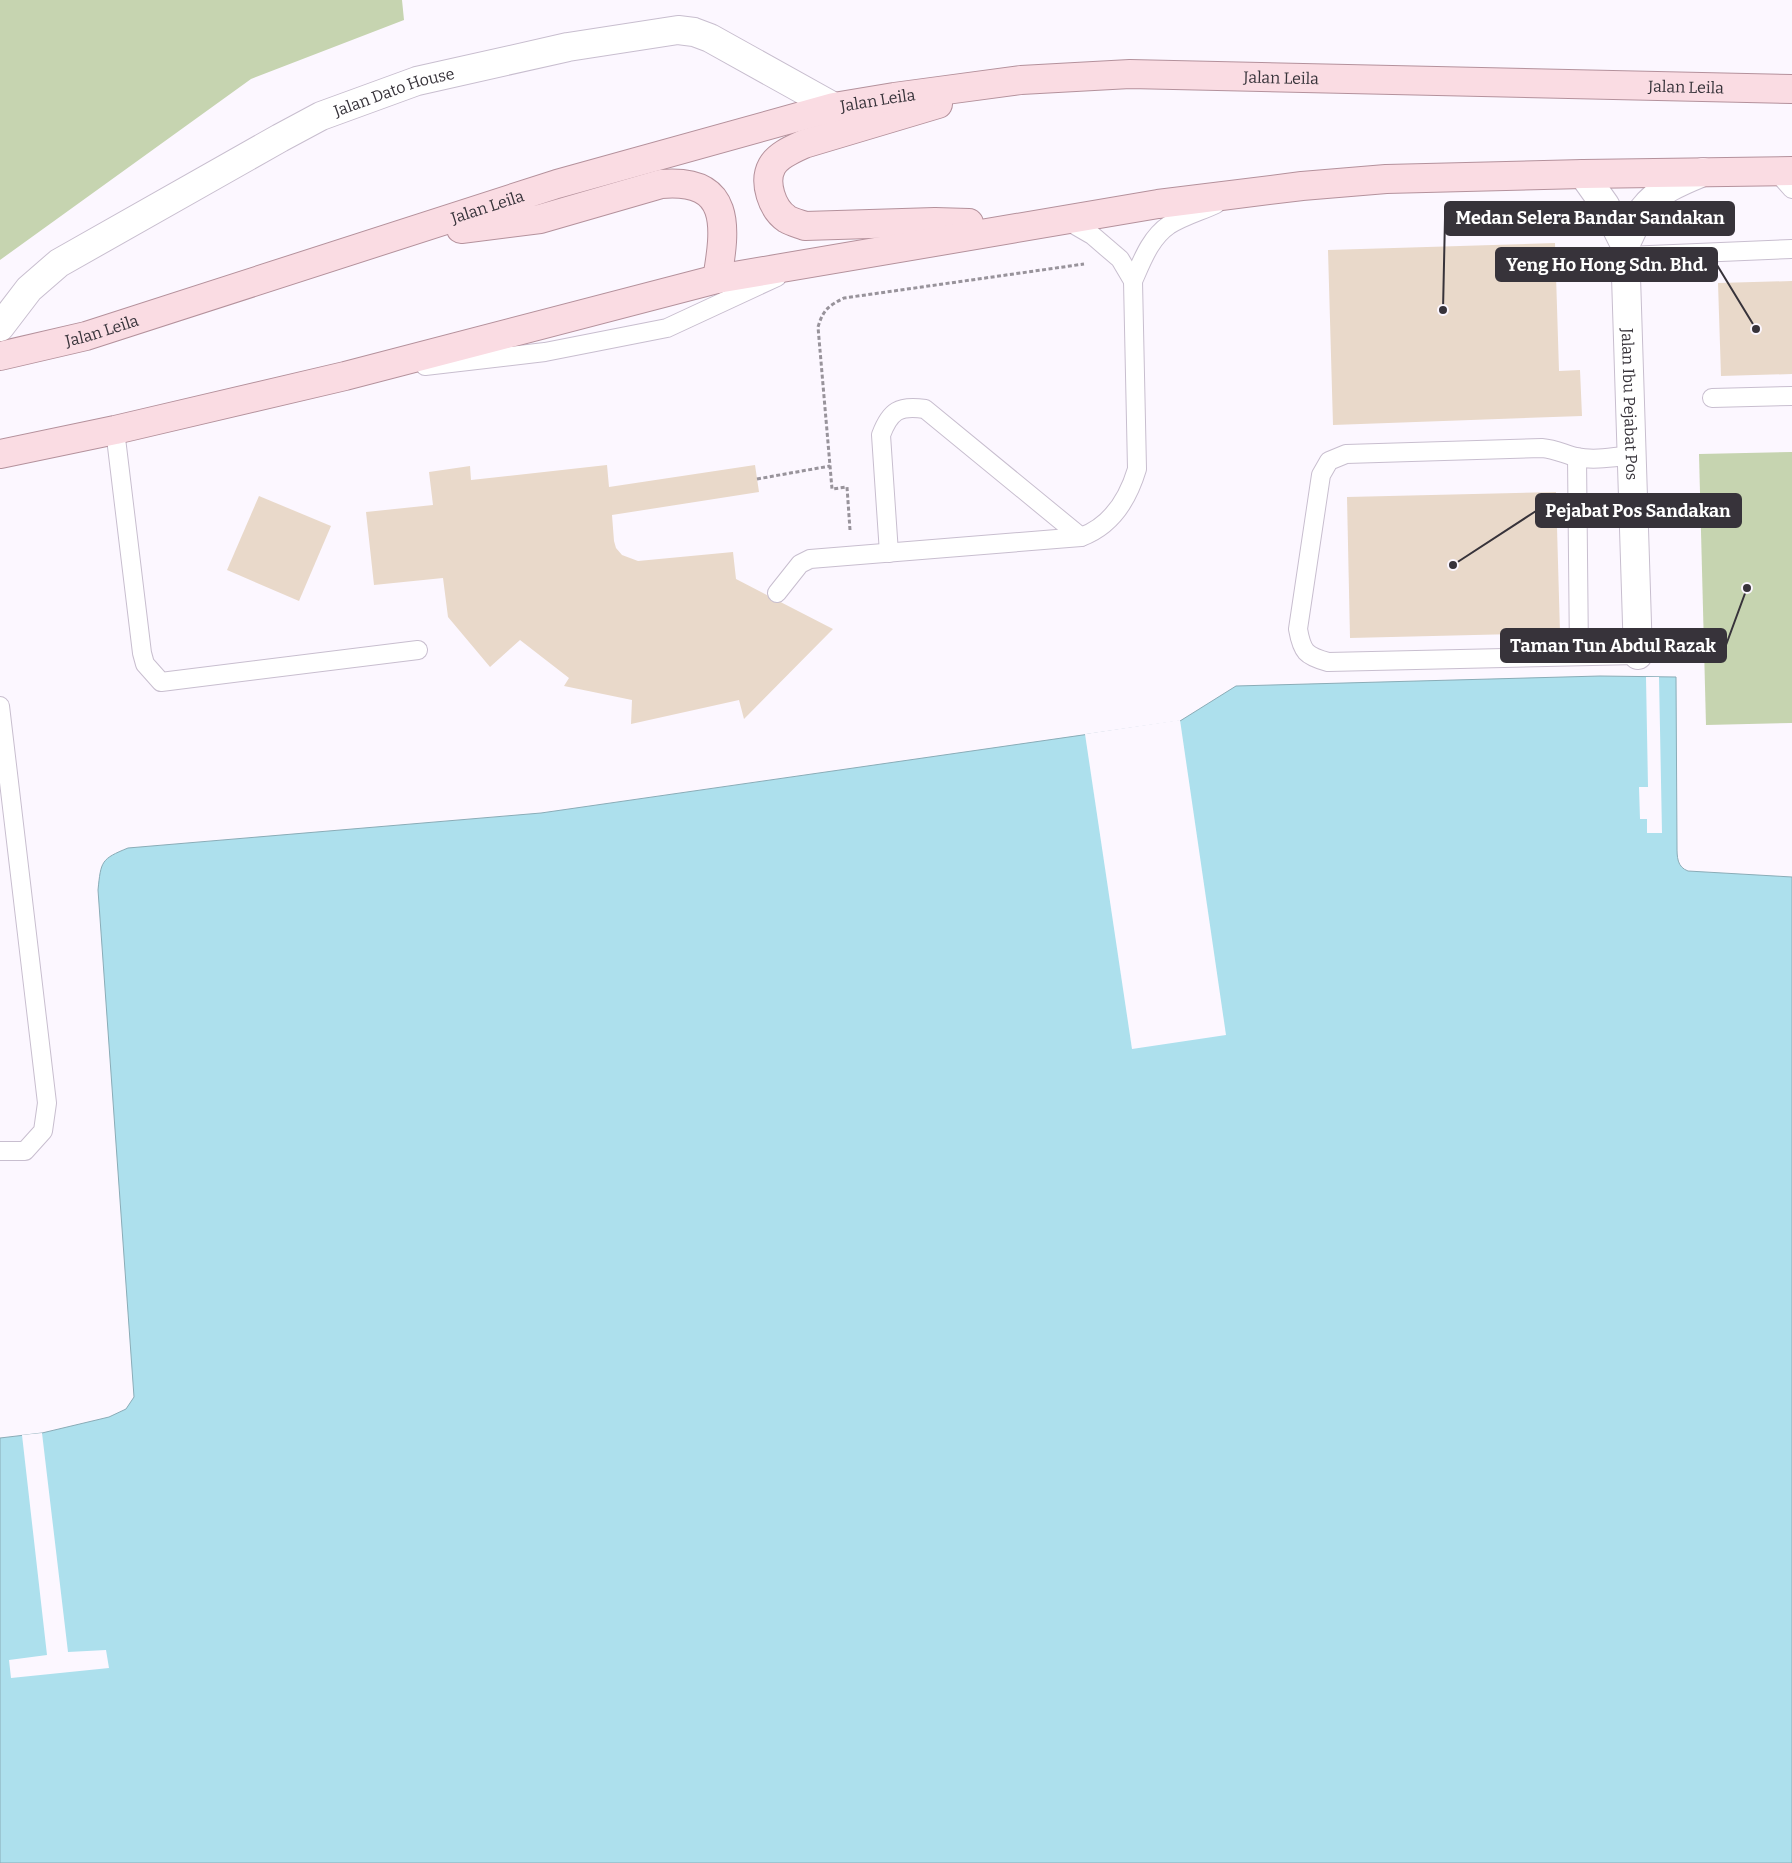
<svg xmlns="http://www.w3.org/2000/svg" width="1792" height="1863" font-family="Bitter,serif">
<style>
.green{fill:#c6d4b0}
.water{fill:#ade0ed;stroke:#8aacb7}
.pier{fill:#fcf7ff}
.building{fill:#e9d9ca}
.lines{fill:none;stroke-linecap:round;stroke-linejoin:round}
.service-casing{stroke:#c8becf;stroke-width:20}
.minor-casing{stroke:#c8becf;stroke-width:30}
.primary-casing{stroke:#b4919c;stroke-width:30}
.path{stroke:#98939b;stroke-width:3;stroke-dasharray:4 2.5;stroke-linecap:butt}
.service{stroke:#fff;stroke-width:18}
.minor{stroke:#fff;stroke-width:28}
.primary{stroke:#fadce3;stroke-width:28}
.labels{text-anchor:middle;stroke-width:4;stroke-linejoin:round;paint-order:stroke}
.street-label{font-size:16px;fill:#37333a;stroke:#fcf7ff}
.leader{fill:none;stroke:#37333a;stroke-width:2}
.callout-dot{fill:#37333a;stroke:#fcf7ff;stroke-width:2}
.callout{fill:#37333a;stroke:#37333a;stroke-width:2}
.callout-label{font-size:18px;text-anchor:middle;font-weight:bold;fill:#fff}
</style>
<rect width="100%" height="100%" fill="#fcf7ff"/>
<g class="green">
<polygon points="0,0 402,0 404,20 251,79 0,260"/>
<polygon points="1792,452 1792,723 1706,725 1699,454"/>
</g>
<path class="water" d="M1600,676L1676,677L1677,846C1677,857 1677,867 1688,871L1792,877V1863H0V1438L42,1433L109,1417L126,1409L134,1397L98,890C101,861 101,859 128,848L541,813L1180,721L1236,686Z"/>
<g class="pier">
<polygon points="1646,677 1659,677 1662,833 1647,833 1647,819 1640,819 1639,787 1648,787"/>
<polygon points="1180,720 1226,1035 1132,1049 1085,734"/>
<polygon points="42,1433 68,1652 106,1650 109,1668 11,1678 9,1660 47,1655 22,1435"/>
</g>
<g class="building">
<polygon points="1555,243 1559,371 1580,370 1582,416 1333,425 1328,250"/>
<polygon points="1792,281 1792,374 1721,376 1718,283"/>
<polygon points="607,465 609,487 755,465 759,492 612,515 614,541 616,548 622,555 638,561 733,552 736,579 833,629 744,719 739,700 631,724 632,700 564,686 569,678 520,640 490,667 448,617 443,578 374,585 366,512 433,505 429,472 470,466 471,480"/>
<polygon points="1556,492 1560,633 1350,638 1347,497"/>
<polygon points="259,496 331,526 299,601 227,570"/>
</g>
<g class="lines">
<g class="service-casing">
<g id="service">
<polyline points="1777,172 1792,189"/>
<polyline points="1066,220 1092,235 1120,259 1133,281"/>
<polyline points="1626,256 1792,249"/>
<polyline points="425,366 545,352 667,328 777,277"/>
<polyline points="1712,398 1792,396"/>
<polyline points="115,430 142,653 145,664 161,682 418,650"/>
<path d="M1632,455C1614,457 1594,461 1576,457C1564,454 1555,449 1542,448L1346,454L1329,461L1321,475L1298,629C1302,652 1306,656 1328,662L1638,655"/>
<polyline points="1577,457 1579,656"/>
<path d="M889,553L881,435C890,411 899,405 925,409L1081,537"/>
<path d="M777,593L800,564L810,559L1081,537C1111,526 1128,499 1137,469L1133,281C1142,261 1150,238 1169,225C1183,216 1201,211 1216,204"/>
<polyline points="0,706 47,1103 43,1131 25,1151 0,1151"/>
</g>
</g>
<g class="minor-casing">
<g id="minor">
<path id="s1" d="M1583,174L1605,205L1625,245L1638,655"/>
<path d="M1625,245C1631,234 1636,220 1643,210C1658,190 1681,181 1703,172"/>
<path id="s2" d="M0,327L29,289L59,263L280,138L321,116L417,81L568,47L678,30L694,32L710,38L834,107"/>
</g>
</g>
<g class="primary-casing">
<g id="primary">
<path d="M938,104L804,144C793,149 778,155 772,166C763,182 772,209 787,219C792,222 800,224 805,226L935,222L969,223"/>
<path d="M461,229L540,219L661,184C732,178 726,227 717,279"/>
<path id="s3" d="M0,356L86,336L557,184L834,107L894,97L1021,80L1130,74L1792,89"/>
<polyline points="0,454 115,430 345,376 717,279 1158,204 1302,186 1386,179 1583,174 1792,171"/>
</g>
</g>
<g class="path">
<polyline points="757,479 830,466"/>
<path d="M850,530L847,487L832,489L818,327C823,310 828,306 844,298L1084,264"/>
</g>
<use href="#service" class="service"/>
<use href="#minor" class="minor"/>
<use href="#primary" class="primary"/>
</g>
<g class="labels">
<g class="street-label">
<text dy="6" stroke="none"><textPath href="#s3" startOffset="1320">Jalan Leila</textPath></text>
<text dy="6" stroke="none"><textPath href="#s3" startOffset="1725">Jalan Leila</textPath></text>
<text dy="6" stroke="none"><textPath href="#s2" startOffset="465">Jalan Dato House</textPath></text>
<text dy="6" stroke="none"><textPath href="#s3" startOffset="915">Jalan Leila</textPath></text>
<text dy="6" stroke="none"><textPath href="#s3" startOffset="510">Jalan Leila</textPath></text>
<text dy="6" stroke="none"><textPath href="#s3" startOffset="105">Jalan Leila</textPath></text>
<text dy="6" stroke="none"><textPath href="#s1" startOffset="242">Jalan Ibu Pejabat Pos</textPath></text>
</g>
</g>
<path class="leader" d="M1443 310L1445 218M1756 329L1717 265M1453 565L1536 511M1747 588L1726 645"/>
<g class="callout-dot">
<circle cx="1443" cy="310" r="5"/>
<circle cx="1756" cy="329" r="5"/>
<circle cx="1453" cy="565" r="5"/>
<circle cx="1747" cy="588" r="5"/>
</g>
<g class="callout">
<rect x="1445" y="202" width="289" height="33" rx="5"/>
<rect x="1496" y="248" width="221" height="33" rx="5"/>
<rect x="1536" y="494" width="205" height="33" rx="5"/>
<rect x="1501" y="629" width="225" height="33" rx="5"/>
</g>
<g class="callout-label">
<text x="1590" y="224">Medan Selera Bandar Sandakan</text>
<text x="1607" y="271">Yeng Ho Hong Sdn. Bhd.</text>
<text x="1638" y="517">Pejabat Pos Sandakan</text>
<text x="1613" y="652">Taman Tun Abdul Razak</text>
</g>
</svg>
